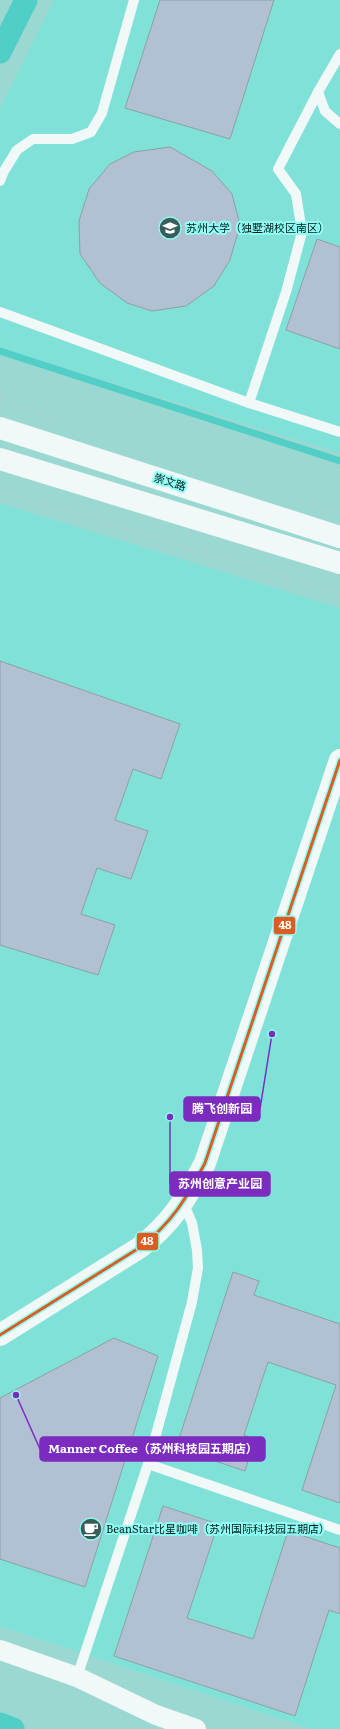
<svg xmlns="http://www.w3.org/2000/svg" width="340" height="1729" font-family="Literata,'Noto Sans SC',serif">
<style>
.built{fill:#80e1d9}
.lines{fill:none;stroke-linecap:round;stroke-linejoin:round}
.stream{stroke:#51cfc6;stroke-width:7}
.canal{stroke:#51cfc6;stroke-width:23}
.building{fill:#b1c1d3;stroke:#8ba0aa}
.path{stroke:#bacdcb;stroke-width:2.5;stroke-dasharray:1 3;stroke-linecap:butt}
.lane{stroke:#f0f9f8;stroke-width:10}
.street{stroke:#f0f9f8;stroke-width:20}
.secondary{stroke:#f0f9f8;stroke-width:22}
.bus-1-casing{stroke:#90fff5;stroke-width:6}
.bus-1{stroke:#da5e21;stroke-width:3}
.labels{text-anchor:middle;stroke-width:4;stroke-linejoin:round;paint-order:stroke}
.poi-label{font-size:11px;fill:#031b19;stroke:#90fff5;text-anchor:start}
.street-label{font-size:11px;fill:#031b19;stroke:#90fff5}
.leader{fill:none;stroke:#7b2cbf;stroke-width:1.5}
.callout-dot{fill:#7b2cbf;stroke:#90fff5;stroke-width:1.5}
.callout{fill:#7b2cbf;stroke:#7b2cbf;stroke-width:1.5}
.callout-label{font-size:12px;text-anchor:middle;font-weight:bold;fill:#fff}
.line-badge{stroke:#90fff5;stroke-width:1.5}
.badge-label{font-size:11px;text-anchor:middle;font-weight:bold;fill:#fff}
</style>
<rect width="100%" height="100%" fill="#9bd8d2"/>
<g class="built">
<polygon points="54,0 340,0 340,453 0,348 0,109"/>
<polygon points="0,503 340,608 340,1729 311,1729 0,1626"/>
</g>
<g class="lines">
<polyline class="stream" points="0,351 340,461"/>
<g class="canal">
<polyline points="0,52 26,0"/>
<polyline points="0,1724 13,1729"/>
</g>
</g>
<g class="building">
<polygon points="160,0 274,0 230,139 125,108"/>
<polygon points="170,147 212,171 232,194 240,225 230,260 214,286 186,306 152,311 127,303 100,283 80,254 79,221 89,189 110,164 134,152"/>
<polygon points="317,239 340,247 340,349 286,330"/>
<polygon points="0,661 180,724 161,779 133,769 115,820 148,831 131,879 97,868 81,914 115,925 98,975 0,945"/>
<polygon points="233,1272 259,1281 254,1295 340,1324 340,1503 302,1490 336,1385 268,1362 244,1435 255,1439 245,1471 176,1448"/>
<polygon points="114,1338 158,1356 85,1587 0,1559 0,1398"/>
<polygon points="163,1506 218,1524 187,1618 253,1639 288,1531 340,1548 340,1614 329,1610 295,1716 114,1656"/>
</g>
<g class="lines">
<g class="path">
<polyline points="0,397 50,419"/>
<polyline points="0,491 340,593"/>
<polyline points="308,501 340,511"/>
</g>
<g class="lane">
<polyline points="340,54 318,92 325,111 340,124"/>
<polyline points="0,181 4,171 17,150 33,139 72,139 91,132 102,113 134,0"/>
<polyline points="0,312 249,403 340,432"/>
<polyline points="249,403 286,292 302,232 296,194 278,169 318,92"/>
<polyline points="148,1464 340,1530"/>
<polyline points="77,1677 148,1464 192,1302 198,1268 197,1250 192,1223 183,1202"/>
</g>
<polyline class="street" points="0,1650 77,1677 156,1715 196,1729"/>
<g class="secondary">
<polyline points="0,428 340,537"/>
<polyline points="0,459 340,563"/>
<path d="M0,1335L139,1248C172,1223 186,1199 205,1163L340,760"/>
</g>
<g class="bus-1-casing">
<path id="bus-1" d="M0,1335L139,1248C172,1223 186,1199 205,1163L340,760"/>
</g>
<use href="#bus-1" class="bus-1"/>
</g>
<defs>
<g id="university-disc" transform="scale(1.15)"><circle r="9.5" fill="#385d5a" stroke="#90fff5"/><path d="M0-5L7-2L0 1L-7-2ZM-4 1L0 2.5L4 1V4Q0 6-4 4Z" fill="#fff"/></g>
<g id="cafe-disc" transform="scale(1.15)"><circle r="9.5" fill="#385d5a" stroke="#90fff5"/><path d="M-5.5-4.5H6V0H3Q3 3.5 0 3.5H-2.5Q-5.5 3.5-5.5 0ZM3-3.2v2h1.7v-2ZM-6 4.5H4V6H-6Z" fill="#fff"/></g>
</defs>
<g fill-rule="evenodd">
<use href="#university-disc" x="170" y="228"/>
<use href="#cafe-disc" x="91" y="1529"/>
</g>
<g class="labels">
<g class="poi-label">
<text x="186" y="232">苏州大学（独墅湖校区南区）</text>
<text x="106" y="1533">BeanStar比星咖啡（苏州国际科技园五期店）</text>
</g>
<g class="street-label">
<text transform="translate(170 482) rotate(18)" y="4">崇文路</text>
</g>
</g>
<path class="leader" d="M272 1034L260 1109M170 1117L170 1184M16 1395L40 1449"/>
<g class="callout-dot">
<circle cx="272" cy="1034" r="4"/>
<circle cx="170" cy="1117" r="4"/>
<circle cx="16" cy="1395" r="4"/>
</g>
<g class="callout">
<rect x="184" y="1097" width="76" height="24" rx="4"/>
<rect x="170" y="1172" width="100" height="24" rx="4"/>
<rect x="40" y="1437" width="225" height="24" rx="4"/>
</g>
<g class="callout-label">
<text x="222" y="1113">腾飞创新园</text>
<text x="220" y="1188">苏州创意产业园</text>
<text x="153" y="1453">Manner Coffee（苏州科技园五期店）</text>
</g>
<g class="line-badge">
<rect x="273" y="916" width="23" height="19" rx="4" fill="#da5e21"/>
<rect x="136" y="1232" width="23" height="19" rx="4" fill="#da5e21"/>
</g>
<g class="badge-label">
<text x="285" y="929">48</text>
<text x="147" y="1245">48</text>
</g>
</svg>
